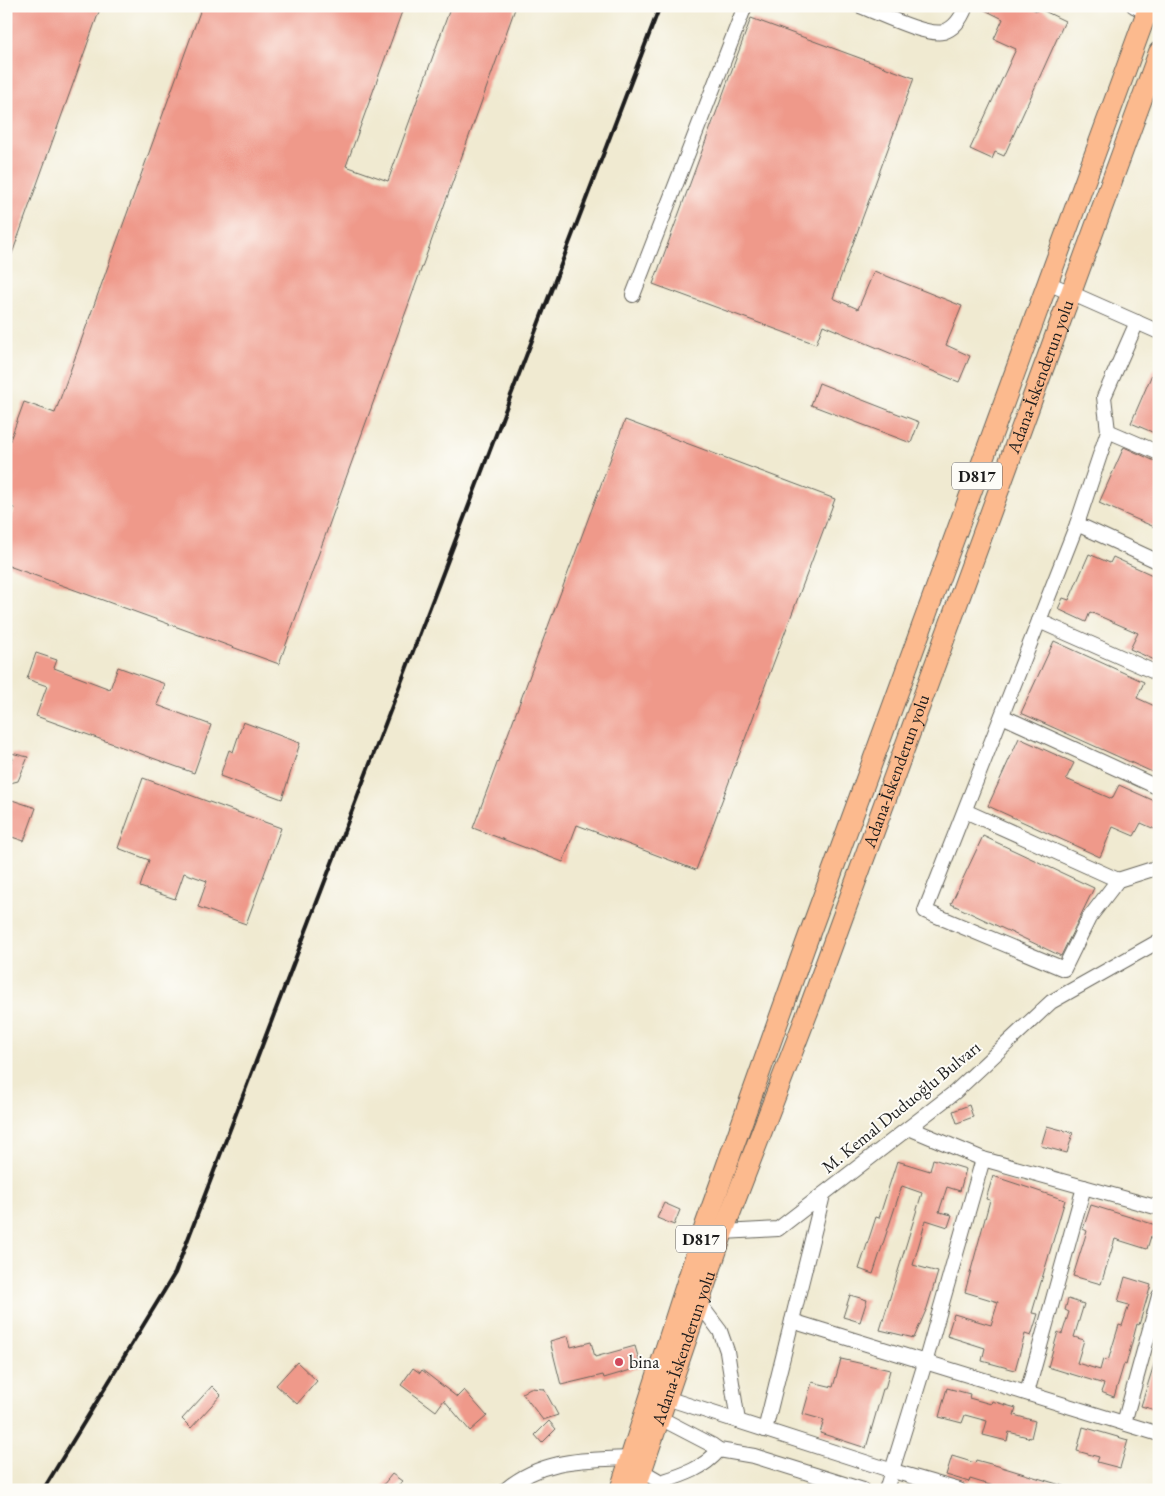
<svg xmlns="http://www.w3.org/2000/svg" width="1165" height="1496" font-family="'EB Garamond',serif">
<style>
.building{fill:#ef998a}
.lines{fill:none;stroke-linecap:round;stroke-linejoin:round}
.minor-casing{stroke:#66645b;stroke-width:16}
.highway-casing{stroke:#66645b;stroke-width:22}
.minor{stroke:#fff;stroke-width:14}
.highway{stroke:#fcba8e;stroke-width:20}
.rail{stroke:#1c1c1c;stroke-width:4}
.poi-dot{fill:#d1495b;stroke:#fdfcf7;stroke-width:2}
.labels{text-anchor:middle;stroke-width:4;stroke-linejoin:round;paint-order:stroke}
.shield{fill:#fdfcf7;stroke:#605f5e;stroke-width:1}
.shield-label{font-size:16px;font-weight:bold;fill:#1c1c1c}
.street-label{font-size:18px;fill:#1c1c1c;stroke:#fdfcf7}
.poi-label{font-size:18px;fill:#1c1c1c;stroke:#fdfcf7;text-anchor:start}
</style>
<rect width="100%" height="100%" fill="#fdfcf7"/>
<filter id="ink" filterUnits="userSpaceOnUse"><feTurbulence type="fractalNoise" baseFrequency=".02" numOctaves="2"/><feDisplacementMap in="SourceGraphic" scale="10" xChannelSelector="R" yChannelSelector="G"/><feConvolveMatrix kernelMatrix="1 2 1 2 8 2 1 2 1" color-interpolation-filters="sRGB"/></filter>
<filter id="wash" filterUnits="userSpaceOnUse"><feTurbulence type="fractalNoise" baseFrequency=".0096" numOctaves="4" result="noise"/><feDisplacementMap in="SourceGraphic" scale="20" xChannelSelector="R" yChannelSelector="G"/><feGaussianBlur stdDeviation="1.12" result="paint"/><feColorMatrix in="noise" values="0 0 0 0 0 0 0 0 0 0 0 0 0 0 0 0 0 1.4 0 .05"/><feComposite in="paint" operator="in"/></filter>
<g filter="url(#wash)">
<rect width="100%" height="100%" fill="#f0ead1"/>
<g id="blocks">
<g class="building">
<polygon points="6,6 101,6 8,265 6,265"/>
<polygon points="202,6 404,6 346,166 388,181 451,6 516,6 279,664 6,565 6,529 14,508 6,505 6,451 24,402 55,413"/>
<polygon points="977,6 1026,6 1037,11 1038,8 1065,21 1004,156 995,152 992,159 970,149 1016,49 994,39 1003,19"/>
<polygon points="751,18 914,78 833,298 858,309 874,271 962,306 946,345 970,356 959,382 823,325 816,344 653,284"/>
<polygon points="1159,358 1159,435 1131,423"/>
<polygon points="819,383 919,422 911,443 811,405"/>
<polygon points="625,420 835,499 696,870 577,825 563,862 473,828"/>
<polygon points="1124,447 1159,463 1159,529 1099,503"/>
<polygon points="1089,554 1110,563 1113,557 1159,578 1159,662 1130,649 1138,633 1090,612 1086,622 1058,609 1063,598 1069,600"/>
<polygon points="1054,641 1144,682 1137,698 1159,708 1159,775 1021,713"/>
<polygon points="36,653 57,660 54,668 110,689 118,667 165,684 157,705 211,725 194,773 36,716 47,686 27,679"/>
<polygon points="243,722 300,743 282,799 220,776 229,750 233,752"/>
<polygon points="1019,738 1074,763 1066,779 1112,799 1119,785 1159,803 1159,831 1141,823 1134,836 1113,827 1100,857 988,806"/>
<polygon points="11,753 28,757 18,781 6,784 6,767 8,764 13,760"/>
<polygon points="143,778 281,828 246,924 198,907 207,881 184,873 175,899 140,887 149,860 118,848"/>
<polygon points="6,798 36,808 24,841 6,835"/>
<polygon points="983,836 1094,888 1061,956 951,904"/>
<polygon points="969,1105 973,1117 957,1123 953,1111"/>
<polygon points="1047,1126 1073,1133 1067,1153 1041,1146"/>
<polygon points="933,1159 966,1169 960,1191 947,1187 939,1212 952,1215 948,1227 926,1220 913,1265 938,1272 927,1308 914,1338 880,1330 922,1193 902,1186 873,1274 859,1269 876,1217 879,1218 897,1161 930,1171"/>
<polygon points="993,1176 1065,1200 1032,1313 1038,1314 1031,1336 1025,1334 1015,1370 982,1361 985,1348 947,1336 954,1314 991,1325 998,1302 965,1292 990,1200 986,1199"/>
<polygon points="664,1203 680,1210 674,1225 657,1218"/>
<polygon points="1091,1205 1159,1226 1159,1239 1151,1236 1147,1249 1115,1239 1101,1284 1073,1276 1087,1231 1083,1229"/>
<polygon points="1125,1277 1151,1285 1139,1325 1137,1324 1126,1365 1124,1364 1114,1397 1101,1392 1104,1384 1048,1367 1058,1332 1062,1334 1069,1312 1065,1310 1068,1299 1084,1304 1074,1337 1084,1340 1077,1363 1100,1370 1103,1359 1108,1361 1119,1325 1122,1326 1129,1305 1118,1302"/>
<polygon points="850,1295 867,1300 860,1322 843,1317"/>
<polygon points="568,1336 571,1347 591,1342 595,1357 635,1346 641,1367 604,1378 603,1375 561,1385 550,1341"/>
<polygon points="1156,1358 1159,1358 1159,1411 1141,1406"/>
<polygon points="841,1359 890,1370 885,1389 883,1389 866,1448 820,1433 824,1420 803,1414 812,1382 833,1387"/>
<polygon points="297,1362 317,1381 297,1404 276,1385"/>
<polygon points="413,1368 420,1373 422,1370 457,1397 464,1390 487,1416 470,1431 444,1400 436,1411 401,1385"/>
<polygon points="212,1386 221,1395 191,1428 182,1419"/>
<polygon points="530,1388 544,1389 558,1415 543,1420 522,1393"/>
<polygon points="947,1388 970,1394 969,1398 991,1404 992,1401 1016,1408 1014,1415 1035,1421 1031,1438 1009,1432 1007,1441 983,1435 987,1421 965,1415 962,1423 939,1417"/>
<polygon points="549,1421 556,1429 542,1443 535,1435"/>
<polygon points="1083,1427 1128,1440 1120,1468 1097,1462 1099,1457 1077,1451"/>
<polygon points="952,1456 975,1463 976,1460 998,1466 1067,1487 1066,1490 992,1490 993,1486 970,1479 969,1482 946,1475"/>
<polygon points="392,1474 402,1481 395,1490 379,1490"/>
</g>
</g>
</g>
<g filter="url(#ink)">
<use href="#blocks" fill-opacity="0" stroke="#66645b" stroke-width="1"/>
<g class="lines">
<g class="minor-casing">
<g id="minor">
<path d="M860,6C879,13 925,36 943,32C956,28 962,17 966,6"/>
<polyline points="1134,6 1159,18"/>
<polyline points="1048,283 1159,332"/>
<polyline points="633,295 745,6"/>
<polyline points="1137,322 1104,397 1108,431 1077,524 925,911 1064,969 1089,918 1118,880 1159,867"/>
<polyline points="1108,431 1159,453"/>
<polyline points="1077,524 1159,562"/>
<polyline points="1039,621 1159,674"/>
<polyline points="1002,716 1159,788"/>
<polyline points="965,811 1118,880"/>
<polyline points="909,1128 983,1159 1159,1208"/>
<polyline points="716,1230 723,1232 778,1229 955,1092 1051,1002 1159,941"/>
<polyline points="699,1303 720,1331 727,1351 738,1421"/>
<polyline points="792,1321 1159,1434"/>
<polyline points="1027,1393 1084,1187"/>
<polyline points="666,1398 893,1471 959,1490"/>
<polyline points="660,1418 712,1445 719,1450 754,1456 863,1490"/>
<polyline points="1124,1423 1159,1296"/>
<polyline points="765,1430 823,1195"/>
<path d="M642,1471L661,1482C683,1475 703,1469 719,1450"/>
<path d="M505,1490C543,1458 584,1460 630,1458"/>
<polyline points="886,1490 925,1363 983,1159"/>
</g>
</g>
<g class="highway-casing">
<g id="highway">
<polyline points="620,1490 705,1226 805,946 1149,6"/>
<path id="s1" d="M635,1490L723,1232L812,1001L1159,52"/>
</g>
</g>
<use href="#minor" class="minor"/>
<use href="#highway" class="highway"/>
<polyline class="rail" points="43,1490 175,1273 660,6"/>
</g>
</g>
<circle class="poi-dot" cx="619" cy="1362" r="5"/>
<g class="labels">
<g class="shield">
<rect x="952" y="462.5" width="50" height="27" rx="4"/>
<rect x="676" y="1225.5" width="50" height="27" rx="4"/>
</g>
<g class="shield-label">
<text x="977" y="482">D817</text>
<text x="701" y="1245">D817</text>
</g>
<g class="street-label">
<text dy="6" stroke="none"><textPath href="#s1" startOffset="1185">Adana-İskenderun yolu</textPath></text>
<text dy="6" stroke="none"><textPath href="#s1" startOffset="765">Adana-İskenderun yolu</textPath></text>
<text transform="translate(901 1107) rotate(-39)" y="6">M. Kemal Duduoğlu Bulvarı</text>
<text dy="6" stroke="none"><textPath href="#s1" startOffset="150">Adana-İskenderun yolu</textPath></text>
</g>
<g class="poi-label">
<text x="629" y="1368">bina</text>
</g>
</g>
<rect width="1165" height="1496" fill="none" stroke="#fdfcf7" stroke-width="25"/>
</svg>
